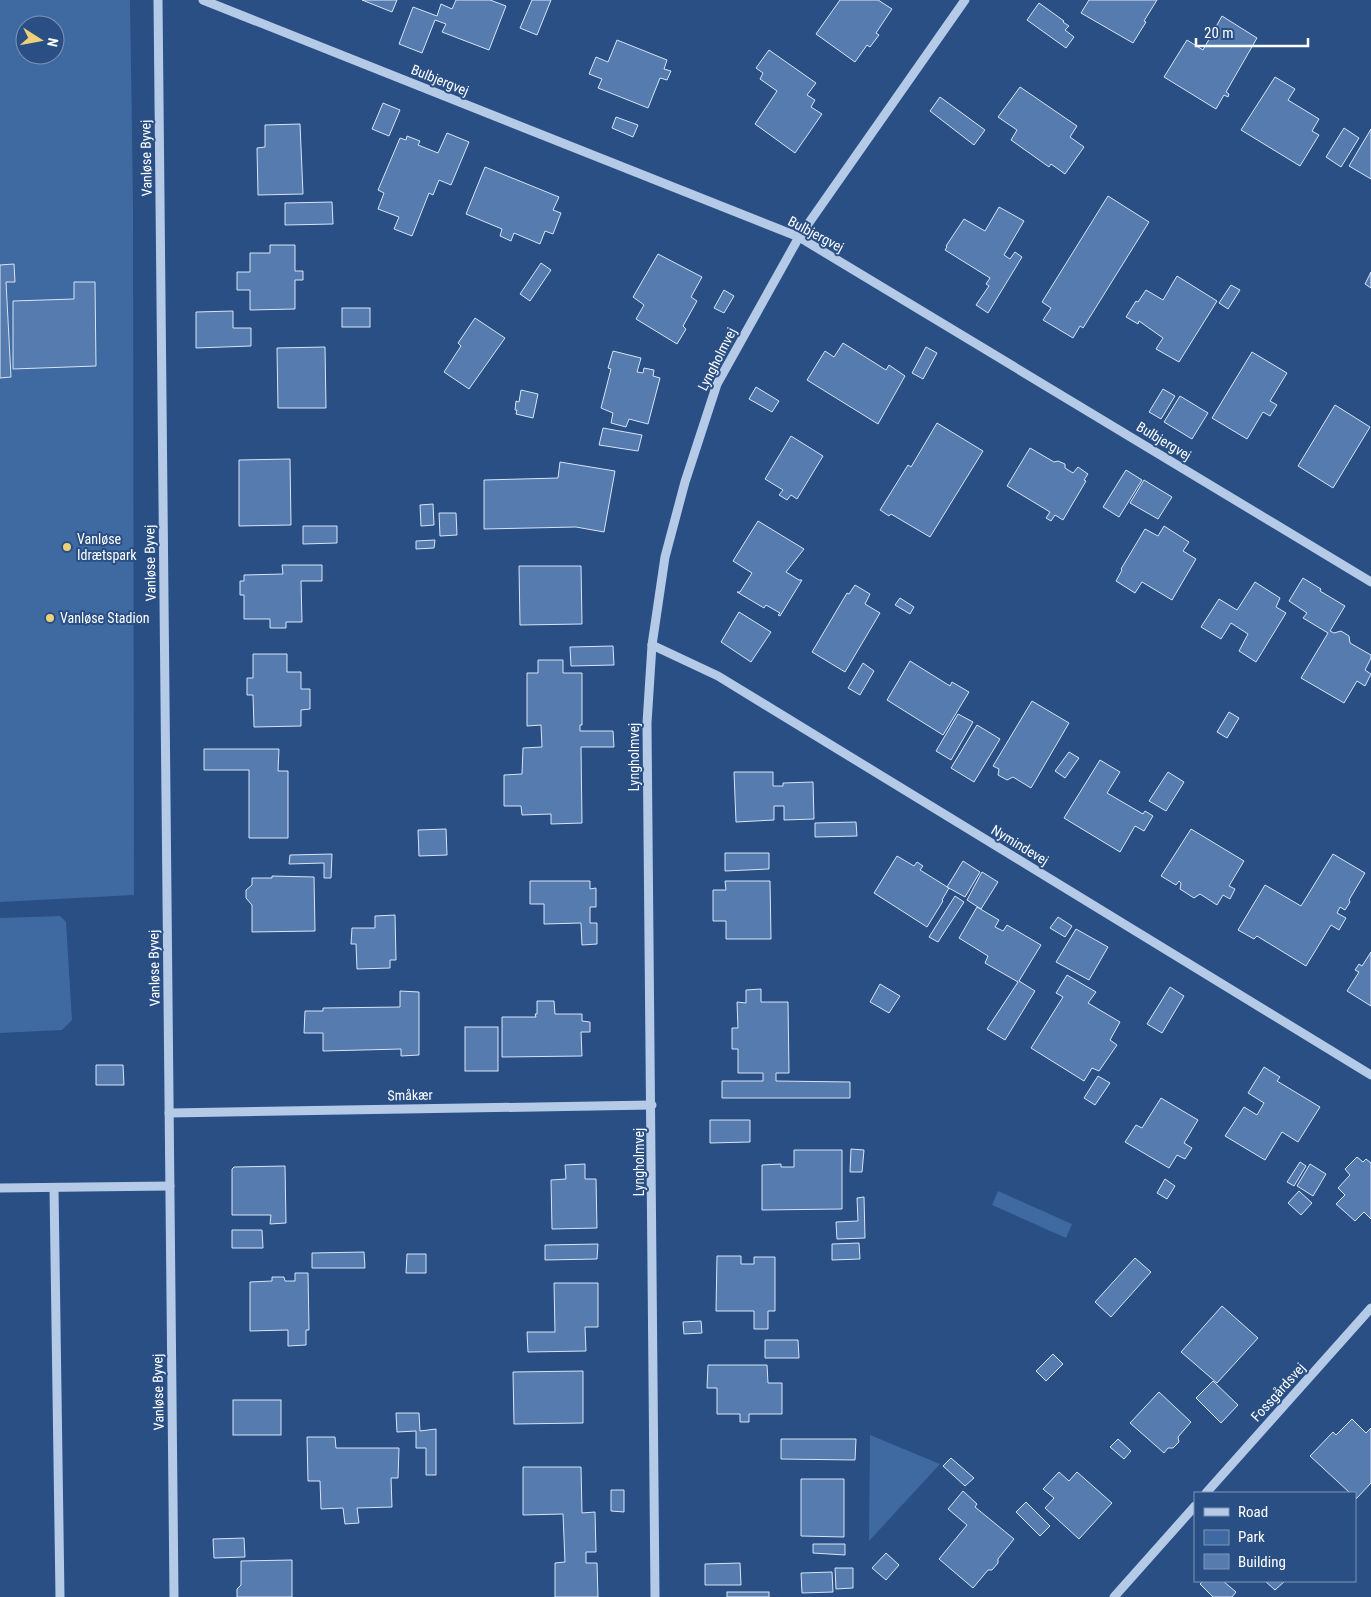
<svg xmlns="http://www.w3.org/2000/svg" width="1371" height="1597" font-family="'Roboto Condensed',sans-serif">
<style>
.green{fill:#3e69a1;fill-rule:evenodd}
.building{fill:#567bae;stroke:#d7e4f6}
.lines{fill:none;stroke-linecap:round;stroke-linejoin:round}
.minor{stroke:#b4cae7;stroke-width:9}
.poi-dot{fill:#eecf7a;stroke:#294f85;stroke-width:2}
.labels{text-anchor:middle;stroke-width:4;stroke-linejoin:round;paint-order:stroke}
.street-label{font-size:14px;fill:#fff;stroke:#294f85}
.poi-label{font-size:14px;fill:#fff;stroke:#294f85;text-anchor:start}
</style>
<rect width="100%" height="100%" fill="#294f85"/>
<g class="green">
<path d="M0,0H130L133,200L134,895L0,902ZM25,25H55V55H25Z"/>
<polygon points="60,916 66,922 72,1020 62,1030 0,1033 0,918"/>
<polygon points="998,1191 1072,1224 1066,1238 992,1205"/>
<polygon points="870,1435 940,1464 869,1541"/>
</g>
<g class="building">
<polygon points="362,0 397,0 392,12"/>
<polygon points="456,0 490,0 506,6 489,50 442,32 446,24 435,20 422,53 399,44 413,7 437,16 441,4 452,9"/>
<polygon points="532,0 551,0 537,35 520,28"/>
<polygon points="840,0 878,0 892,9 876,33 879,35 870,47 867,45 855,62 816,34"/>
<polygon points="1089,0 1157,0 1144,21 1146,22 1133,43 1081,13"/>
<polygon points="1039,3 1064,21 1063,22 1069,26 1065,30 1074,37 1066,48 1027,20"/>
<polygon points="1222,16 1257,38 1226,92 1229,94 1228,97 1224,95 1216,109 1164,77 1187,40 1203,50"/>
<polygon points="617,40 667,60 664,69 671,71 667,80 660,78 648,108 598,88 602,79 589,74 596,57 608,62"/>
<polygon points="769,50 816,83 807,95 815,100 811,107 822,114 795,153 755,124 777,91 760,79 763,73 756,68"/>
<polygon points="1275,77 1295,89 1288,100 1319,119 1312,131 1319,135 1300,166 1241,130"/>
<polygon points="1020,87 1077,126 1070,137 1084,147 1065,174 1051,164 1049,167 1011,140 1017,130 998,117"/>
<polygon points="940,97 985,130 974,145 930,111"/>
<polygon points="383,103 400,110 389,136 372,129"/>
<polygon points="616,117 638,125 633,137 612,128"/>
<polygon points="300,124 303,194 258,195 257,148 265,147 265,125"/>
<polygon points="1344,128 1359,138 1341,167 1326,157"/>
<polygon points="1371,129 1371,179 1349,166"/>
<polygon points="447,133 469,142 451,185 439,180 433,195 429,193 412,236 394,229 399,217 378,209 384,193 378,190 400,138 406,140 407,136 420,141 418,145 438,153"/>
<polygon points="485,167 559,197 553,210 561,213 553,234 545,231 540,244 514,233 511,241 500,236 502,229 466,214"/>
<polygon points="1108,196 1149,222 1083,328 1080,326 1073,338 1043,320 1051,308 1042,302"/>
<polygon points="332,202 333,224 285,225 285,203"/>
<polygon points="999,207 1024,221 1004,255 1010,259 1015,252 1022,257 988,313 976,305 989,286 986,284 990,278 945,250 947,247 946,246 964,219 985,231"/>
<polygon points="270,245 295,245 295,271 303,271 303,280 295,280 295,309 250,310 250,290 237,290 237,272 250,272 250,253 270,253"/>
<polygon points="658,254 702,277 691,297 697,301 683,326 686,329 677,344 636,319 644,305 633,297"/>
<polygon points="541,263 551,270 530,301 520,294"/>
<polygon points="14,264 15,282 6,282 11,377 0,378 0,265"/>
<polygon points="1371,272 1371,288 1365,284"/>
<polygon points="1177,276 1217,301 1179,362 1156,349 1163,338 1139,321 1138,324 1126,317 1136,301 1138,302 1146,290 1163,300"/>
<polygon points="74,282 95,282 96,366 13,369 13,301 74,299"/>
<polygon points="1231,285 1240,290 1228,309 1219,303"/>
<polygon points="724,290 734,296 724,313 714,308"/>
<rect x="342" y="308" width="28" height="19"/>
<polygon points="233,311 233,328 251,328 251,346 196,348 196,312"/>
<polygon points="475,318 505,338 469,389 444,372 461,346 458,343"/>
<polygon points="843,343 886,370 889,365 905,376 878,424 807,380 825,351 834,357"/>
<polygon points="325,347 326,408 278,408 277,348"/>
<polygon points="926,347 937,353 923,379 912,373"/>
<polygon points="613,351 641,358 637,372 643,373 644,368 654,370 653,376 660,378 648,424 629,419 626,427 611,423 613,413 601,408 611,369 608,368"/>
<polygon points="1252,352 1287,373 1270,401 1277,405 1270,416 1263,412 1247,439 1212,418"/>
<polygon points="756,387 779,401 772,412 749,399"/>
<polygon points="1163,389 1175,396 1161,419 1149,412"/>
<polygon points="521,390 538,394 533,418 516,414 517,410 515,410 516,401 519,402"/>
<polygon points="1180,396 1208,413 1192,439 1164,422"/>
<polygon points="1335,405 1370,427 1333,488 1298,466"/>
<polygon points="937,423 983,451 930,537 891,514 889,516 880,510 908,465 911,467"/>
<polygon points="603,428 642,435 638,451 599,445"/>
<polygon points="791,436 823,456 797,499 791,495 787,500 779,495 783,490 765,479"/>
<polygon points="1030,448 1054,462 1058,461 1065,464 1065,468 1073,473 1078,467 1088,474 1084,480 1086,481 1063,520 1055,515 1051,521 1046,518 1050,512 1007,486"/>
<polygon points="290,459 291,525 239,526 239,460"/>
<polygon points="560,462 615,471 604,532 576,527 484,529 484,480 558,478"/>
<polygon points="1126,470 1142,480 1119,517 1103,507"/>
<polygon points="1144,480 1172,497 1158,519 1130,503"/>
<polygon points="433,504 434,525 421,526 420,505"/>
<polygon points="439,513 456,513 457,535 440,536"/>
<polygon points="758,521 804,549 786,572 799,580 802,580 780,616 778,615 780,613 766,605 764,608 737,592 740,592 752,573 733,561"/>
<polygon points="303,526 337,526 337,543 303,544"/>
<polygon points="1164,526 1189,542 1183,551 1196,559 1172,600 1142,582 1135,593 1116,581 1122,570 1121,569 1145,529 1158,536"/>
<polygon points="435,540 434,548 416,549 416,541"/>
<polygon points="282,565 322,565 322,581 301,581 302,622 286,622 286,628 270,628 270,619 244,619 244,595 240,595 240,581 244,581 244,575 283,574"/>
<polygon points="519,566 581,566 582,624 520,625"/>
<polygon points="1303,578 1321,589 1320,591 1345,606 1330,631 1334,633 1341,631 1349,636 1350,643 1371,655 1371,658 1365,670 1371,674 1365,686 1357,681 1344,703 1301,678 1328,633 1303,618 1307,613 1289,601"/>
<polygon points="1255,582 1280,598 1276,607 1286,613 1256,662 1239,651 1248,634 1231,623 1221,639 1201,627 1219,599 1237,610"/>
<polygon points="855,585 870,594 865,604 880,613 845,672 812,652 847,593 849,594"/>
<polygon points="900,598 914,607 910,614 895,605"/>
<polygon points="739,612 771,632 751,662 721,642"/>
<polygon points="613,646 614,665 571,666 570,647"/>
<polygon points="253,654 287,654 287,672 301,672 301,689 310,689 310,709 301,710 301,726 254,727 253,695 247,695 247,678 253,678"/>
<polygon points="538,660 563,660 563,673 582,673 582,725 580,725 580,731 613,731 614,747 581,747 582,823 551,824 551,814 522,815 521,806 504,806 504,775 522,774 523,748 542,747 541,725 527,726 527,673 538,673"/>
<polygon points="910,661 950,686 952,682 969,692 943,735 887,700"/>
<polygon points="863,663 874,671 860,695 848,688"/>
<polygon points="1032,701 1069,723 1031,788 1013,777 1007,780 998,775 999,769 993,766"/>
<polygon points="1229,712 1239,718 1227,738 1217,732"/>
<polygon points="958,714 973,722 951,760 936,751"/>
<polygon points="977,725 1000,739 974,782 951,768"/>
<polygon points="204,749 279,749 278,771 288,771 288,838 249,838 249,770 204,770"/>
<polygon points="1069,752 1079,758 1065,778 1055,771"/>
<polygon points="1100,760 1120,772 1107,793 1143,814 1145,811 1153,816 1144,831 1135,826 1120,852 1064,818"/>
<polygon points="734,772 773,772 773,786 783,786 783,783 813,782 814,819 784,820 784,806 774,806 774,820 736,822"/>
<polygon points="1168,772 1184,782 1166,811 1149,801"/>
<polygon points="856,822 857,836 815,837 815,823"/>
<polygon points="446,829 447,855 419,856 418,830"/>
<polygon points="1191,829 1244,861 1229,886 1235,889 1230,899 1223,895 1217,905 1200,894 1194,898 1180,889 1181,883 1179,881 1176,885 1161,876"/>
<polygon points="725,853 769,853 769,869 725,871"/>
<polygon points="332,854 331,878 324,878 324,863 289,864 290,855"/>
<polygon points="1333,854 1365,873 1349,900 1350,902 1345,910 1340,907 1337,913 1346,918 1339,930 1331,925 1306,966 1257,936 1254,939 1238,930 1265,885 1301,906"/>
<polygon points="897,856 914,866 917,862 923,866 920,870 949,888 942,900 943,901 927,927 874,893"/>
<polygon points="963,861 980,872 965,897 947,887"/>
<polygon points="982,872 998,882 981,909 967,900"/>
<polygon points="272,876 314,877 315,931 252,932 252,905 246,898 246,890 252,885 252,878 272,878"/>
<polygon points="530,881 590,881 590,889 596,888 596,907 590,907 590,923 597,923 597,944 582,945 581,923 544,924 544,904 530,904"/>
<polygon points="725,881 770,881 771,939 726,939 726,921 713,921 713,890 726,890"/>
<polygon points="955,896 964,902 938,942 929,937"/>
<polygon points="977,907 999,920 995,927 1003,931 1007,925 1041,945 1019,981 1035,991 1005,1040 987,1029 1018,982 985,963 988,956 959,938"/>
<polygon points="395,915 396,960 390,960 390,968 357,969 356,944 351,944 352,928 375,928 375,916"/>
<polygon points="1058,917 1072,926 1065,937 1050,928"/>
<polygon points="1076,929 1108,947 1089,980 1056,962"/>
<polygon points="1371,952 1371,1006 1347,991 1359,972 1355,970 1359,964 1362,966"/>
<polygon points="1067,975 1096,992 1088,1003 1120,1022 1110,1040 1117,1045 1099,1071 1092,1068 1084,1081 1031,1048 1063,997 1056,993"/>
<polygon points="880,984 900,996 889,1013 870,1002"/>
<polygon points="1170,987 1184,996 1162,1033 1147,1024"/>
<polygon points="761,989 761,1002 788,1002 789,1073 776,1073 776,1081 850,1082 850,1098 722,1098 722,1081 763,1081 763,1073 738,1073 738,1049 732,1049 732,1028 738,1028 737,1002 746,1003 746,990"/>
<polygon points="400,991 419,992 419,1055 401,1056 401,1049 323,1051 323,1033 304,1033 305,1011 323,1011 323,1008 400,1007"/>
<polygon points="537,1001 554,1001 555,1014 582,1014 582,1021 590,1022 590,1032 581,1032 582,1056 502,1057 502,1017 536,1017 535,1014 537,1014"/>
<rect x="465" y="1027" width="33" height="44"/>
<polygon points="96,1065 123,1065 124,1085 96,1085"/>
<polygon points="1264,1067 1280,1077 1277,1081 1320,1107 1298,1142 1282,1132 1265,1160 1225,1136 1244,1107 1257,1115 1264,1103 1248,1093"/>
<polygon points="1098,1076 1110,1083 1095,1105 1084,1098"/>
<polygon points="1161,1098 1198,1120 1184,1143 1192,1148 1185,1159 1177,1155 1169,1168 1125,1142 1136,1125 1142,1128"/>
<polygon points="710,1120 750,1120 750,1142 710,1143"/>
<polygon points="851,1149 864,1150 862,1172 850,1172"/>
<polygon points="794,1150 842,1150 842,1209 762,1210 762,1165 781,1164 781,1167 794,1167"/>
<polygon points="1357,1157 1363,1162 1366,1159 1371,1163 1371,1219 1364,1212 1355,1221 1336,1204 1345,1195 1338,1188 1350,1175 1345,1169"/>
<polygon points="1300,1162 1306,1166 1294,1186 1287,1182"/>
<polygon points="585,1164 585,1179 596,1179 597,1228 552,1229 551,1180 566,1179 565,1165"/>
<polygon points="1310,1164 1326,1174 1313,1196 1297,1186"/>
<polygon points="285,1166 286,1223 270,1224 271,1215 232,1215 232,1169 234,1167"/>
<polygon points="1165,1179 1175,1186 1167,1199 1157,1193"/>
<polygon points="1299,1191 1312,1203 1301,1215 1288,1203"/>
<polygon points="864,1197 865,1238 837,1239 836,1222 858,1221 857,1198"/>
<polygon points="232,1230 262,1230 263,1248 232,1248"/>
<polygon points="859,1243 860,1259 832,1260 832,1244"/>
<polygon points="598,1244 597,1259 545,1260 545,1245"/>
<polygon points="364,1252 365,1268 312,1268 312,1253"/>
<polygon points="407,1254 426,1254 426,1273 406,1273"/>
<polygon points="717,1256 741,1256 741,1264 754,1264 754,1257 775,1257 775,1311 768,1311 768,1329 754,1329 754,1311 716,1311"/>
<polygon points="1135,1258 1151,1272 1111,1317 1095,1302"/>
<polygon points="295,1273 308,1273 309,1330 306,1330 306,1345 288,1346 288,1330 250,1331 250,1282 272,1281 272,1277 284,1277 285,1281 295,1281"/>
<polygon points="554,1283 598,1283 598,1327 585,1327 586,1351 528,1352 527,1332 555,1332"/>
<polygon points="1222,1306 1258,1338 1217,1383 1181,1352"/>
<polygon points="701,1321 702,1333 684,1334 683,1322"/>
<polygon points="765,1340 798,1340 799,1358 765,1358"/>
<polygon points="1053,1354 1063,1364 1046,1381 1036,1371"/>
<polygon points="708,1365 767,1365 768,1383 782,1383 782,1414 749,1414 749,1422 740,1422 740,1414 717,1414 717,1388 707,1388"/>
<polygon points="583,1371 583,1423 514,1424 513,1372"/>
<polygon points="1213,1381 1238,1405 1221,1423 1196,1398"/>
<polygon points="1159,1392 1191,1422 1178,1437 1179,1442 1173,1448 1168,1448 1164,1453 1130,1423"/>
<rect x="233" y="1400" width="48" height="35"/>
<polygon points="396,1413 419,1413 420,1431 436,1429 436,1475 426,1475 426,1448 416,1448 416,1431 397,1432"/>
<polygon points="1352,1419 1366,1433 1371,1428 1371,1483 1356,1499 1355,1493 1350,1493 1310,1456 1333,1432 1336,1435"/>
<polygon points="307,1437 335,1437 336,1448 399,1448 398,1478 391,1478 392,1507 357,1508 359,1523 345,1524 343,1508 321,1509 320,1481 308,1481"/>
<polygon points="781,1439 856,1439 855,1460 781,1459"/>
<polygon points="1118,1439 1131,1451 1124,1459 1110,1447"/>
<polygon points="951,1458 974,1478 965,1486 943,1466"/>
<polygon points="523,1467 581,1467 582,1513 595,1512 596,1552 586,1552 586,1563 597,1563 598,1597 555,1597 555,1563 565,1562 563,1514 523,1515"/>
<polygon points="1059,1472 1069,1481 1077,1472 1112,1503 1079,1539 1045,1508 1054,1498 1043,1489"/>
<polygon points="801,1479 844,1479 844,1537 801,1536"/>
<polygon points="611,1490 624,1490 624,1512 611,1511"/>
<polygon points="963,1491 977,1504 975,1507 1014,1539 998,1559 998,1563 992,1570 988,1570 973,1588 939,1559 967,1525 948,1509"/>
<polygon points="1026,1502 1050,1526 1040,1536 1016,1512"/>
<polygon points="244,1538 245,1557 214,1558 213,1539"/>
<polygon points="813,1544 845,1544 845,1555 813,1553"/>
<polygon points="886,1553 899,1565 886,1580 872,1568"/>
<polygon points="292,1560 292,1597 237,1597 237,1589 241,1585 241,1561"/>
<polygon points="740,1563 741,1585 705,1585 705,1564"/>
<polygon points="835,1568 853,1568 853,1588 836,1589"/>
<polygon points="832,1572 833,1592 802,1593 801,1573"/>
<polygon points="1203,1581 1223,1581 1236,1592 1232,1597 1213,1597 1200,1584"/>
<polygon points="1265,1581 1285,1581 1275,1590"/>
<rect x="727" y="1592" width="42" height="5"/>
</g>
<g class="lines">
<g class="minor">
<polyline points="158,0 174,1597"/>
<polyline points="203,0 799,237 1371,582"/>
<polyline points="652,645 718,676 1371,1075"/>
<polyline points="169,1113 652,1105"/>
<polyline points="0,1188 170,1186"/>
<polyline points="54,1188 60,1597"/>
<polyline points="1206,1493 1371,1308"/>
<polyline points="655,1597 647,723 652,645 665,557 685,482 717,384 799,237 965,0"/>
<polyline points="1114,1597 1195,1506"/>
</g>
</g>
<g class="poi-dot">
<circle cx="67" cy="547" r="5"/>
<circle cx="50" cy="618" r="5"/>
</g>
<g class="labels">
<g class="street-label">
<text transform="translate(440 80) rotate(22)" y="5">Bulbjergvej</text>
<text transform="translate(146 158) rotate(-91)" y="5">Vanløse Byvej</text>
<text transform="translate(816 234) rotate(28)" y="5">Bulbjergvej</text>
<text transform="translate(717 359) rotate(-63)" y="5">Lyngholmvej</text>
<text transform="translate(1164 441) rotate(31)" y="5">Bulbjergvej</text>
<text transform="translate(150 563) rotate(-91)" y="5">Vanløse Byvej</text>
<text transform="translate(634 757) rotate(-90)" y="5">Lyngholmvej</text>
<text transform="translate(1020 845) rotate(31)" y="5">Nymindevej</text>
<text transform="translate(154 968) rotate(-91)" y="5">Vanløse Byvej</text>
<text transform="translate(410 1095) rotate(-1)" y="5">Småkær</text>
<text transform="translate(639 1162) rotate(-90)" y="5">Lyngholmvej</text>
<text transform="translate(158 1392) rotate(-91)" y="5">Vanløse Byvej</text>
<text transform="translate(1278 1392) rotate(-48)" y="5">Fossgårdsvej</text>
</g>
<g class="poi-label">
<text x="77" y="544">Vanløse<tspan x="77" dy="16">Idrætspark</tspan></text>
<text x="60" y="623">Vanløse Stadion</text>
</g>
</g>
<rect x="1194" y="1492" width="162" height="90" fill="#294f85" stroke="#7f95b6"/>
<rect x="1204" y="1508" width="25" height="8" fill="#b4cae7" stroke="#7f95b6"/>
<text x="1238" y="1517" font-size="15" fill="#ffffff">Road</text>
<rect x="1204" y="1530" width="25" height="15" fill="#3e69a1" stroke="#7f95b6"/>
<text x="1238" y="1542" font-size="15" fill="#ffffff">Park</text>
<rect x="1204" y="1554" width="25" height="15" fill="#567bae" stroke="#7f95b6"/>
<text x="1238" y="1567" font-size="15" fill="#ffffff">Building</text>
<g transform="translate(40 40) rotate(101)"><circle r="24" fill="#294f85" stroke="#7f95b6"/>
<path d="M0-4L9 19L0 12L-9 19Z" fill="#eecf7a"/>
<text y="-8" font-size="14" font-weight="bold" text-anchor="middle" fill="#ffffff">N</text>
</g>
<path d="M1196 38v8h112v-8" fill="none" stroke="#ffffff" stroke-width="2.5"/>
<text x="1204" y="38" font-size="15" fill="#ffffff" stroke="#294f85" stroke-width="4" paint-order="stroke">20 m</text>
</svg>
